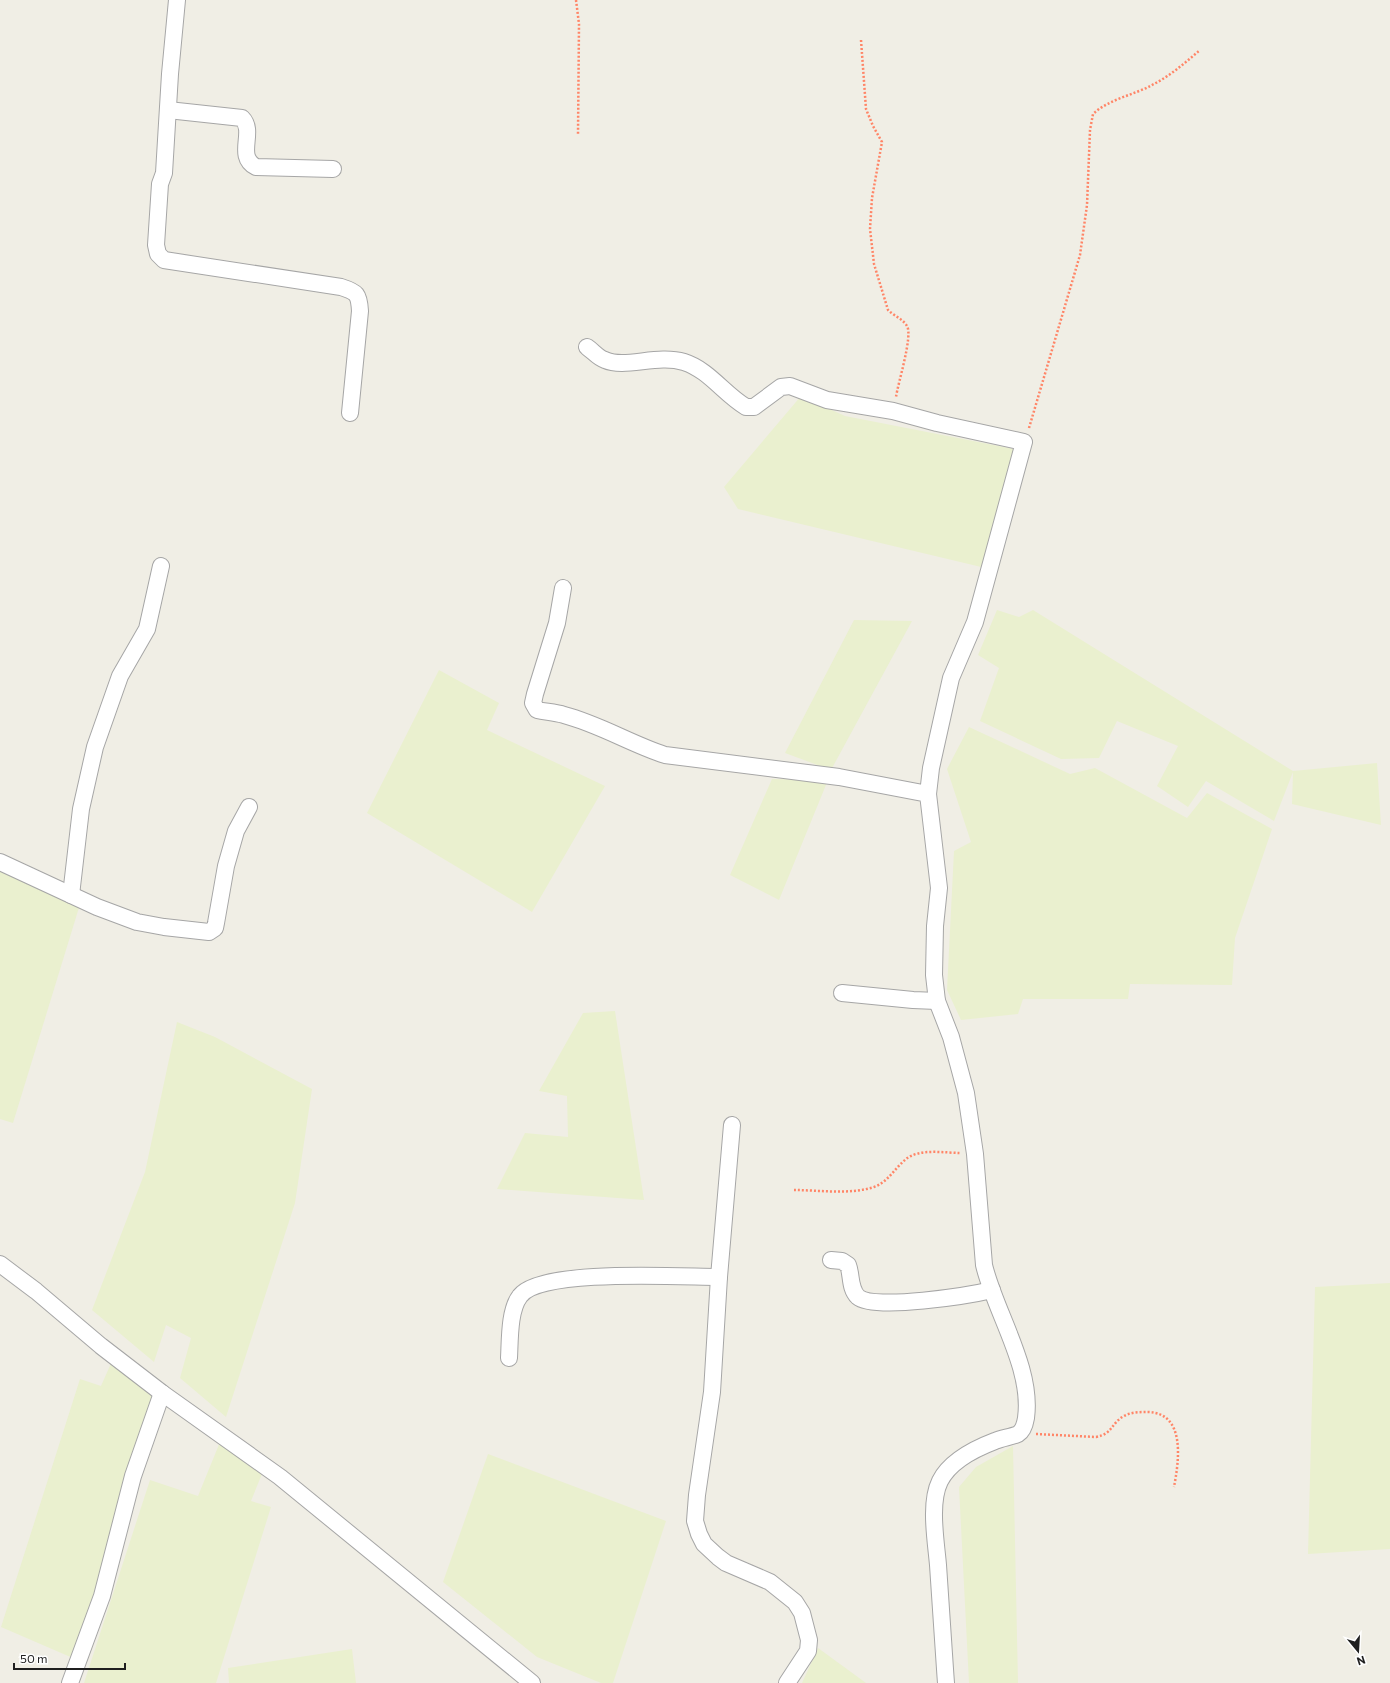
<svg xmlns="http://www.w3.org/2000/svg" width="1390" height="1683" font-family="Commissioner,sans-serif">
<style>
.farmland{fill:#eaf0cf}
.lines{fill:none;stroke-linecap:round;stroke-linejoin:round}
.minor-casing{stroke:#a6a6a6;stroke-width:18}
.path{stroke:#ff8567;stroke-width:2.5;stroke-dasharray:2 2;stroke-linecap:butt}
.minor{stroke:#fff;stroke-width:16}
</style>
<rect width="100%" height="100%" fill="#f0eee5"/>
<g class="farmland">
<polygon points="801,396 845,416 1024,451 998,571 738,509 724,487"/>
<polygon points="997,610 1019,617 1033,610 1293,771 1377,763 1381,825 1292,804 1293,772 1274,821 1206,781 1188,807 1157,786 1178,746 1117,721 1099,758 1061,759 980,721 999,668 978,655"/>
<polygon points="854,620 912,621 831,770 785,753"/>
<polygon points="439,670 499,703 487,730 605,786 532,912 367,813"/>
<polygon points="969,727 1070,774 1095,768 1187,818 1207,793 1272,829 1235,938 1232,985 1130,984 1128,999 1023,999 1018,1014 961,1020 947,990 954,851 971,842 947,769"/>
<polygon points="772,779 828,780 779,900 730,875"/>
<polygon points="0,865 81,901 13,1123 0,1119"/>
<polygon points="615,1011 644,1200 497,1189 525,1133 568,1137 567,1096 539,1091 583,1013"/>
<polygon points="177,1022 215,1037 312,1089 295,1203 226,1417 180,1378 191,1338 166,1325 154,1362 92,1310 145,1172"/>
<polygon points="1390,1283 1390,1549 1308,1554 1315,1287"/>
<polygon points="113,1359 158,1400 82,1662 1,1627 80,1379 101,1386"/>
<polygon points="220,1442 264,1469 251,1501 271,1507 216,1683 84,1683 150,1480 198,1496"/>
<polygon points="1013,1446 1018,1683 969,1683 959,1487 976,1467"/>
<polygon points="488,1454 666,1521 613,1683 601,1683 537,1657 443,1582"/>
<polygon points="818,1648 866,1683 802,1683"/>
<polygon points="352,1649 356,1683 229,1683 228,1668"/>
</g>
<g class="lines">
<g class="minor-casing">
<g id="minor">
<path d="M177,0L170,74L164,173L160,184L156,245L158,254L164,260L341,287C357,292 359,294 360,311L350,413"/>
<path d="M168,110L242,118C256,132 235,156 256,167L333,169"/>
<path d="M587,347C593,351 598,358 605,360C625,369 657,354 684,362C709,370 724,394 746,407H754L781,387L790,386L827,400L893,411L937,423L1024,442L975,622L951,678L931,768L928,794"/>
<path d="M563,588L557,623L535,694L533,703L537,710C546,712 555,712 564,715C599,724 631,744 665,755L839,777L928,794L939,888L935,926L934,975L937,1001L951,1037L966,1093L975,1154L984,1265C995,1312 1033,1368 1026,1418C1025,1424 1023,1431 1018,1434C1011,1437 1002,1438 995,1441C974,1449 950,1461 940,1481C929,1503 936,1541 938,1565C941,1605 943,1644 946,1683"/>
<polyline points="0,862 97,907 137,922 164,927 209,932 215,928 216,923 226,866 236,831 249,807"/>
<polyline points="71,895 81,809 95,747 120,676 147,629 161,566"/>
<polyline points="842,993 913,1000 937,1001"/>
<polyline points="732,1125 719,1277 712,1392 697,1495 695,1521 699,1534 704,1544 718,1557 726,1563 770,1582 795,1602 802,1613 809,1640 808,1651 787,1683"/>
<path d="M831,1260L842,1261L848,1265C852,1275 849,1288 858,1297C874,1311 971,1295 992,1290"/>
<polyline points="0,1264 36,1291 101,1346 162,1393 280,1477 532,1683"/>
<path d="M509,1358C510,1340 509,1310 520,1296C541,1268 682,1277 719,1277"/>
<polyline points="70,1683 102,1596 133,1476 162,1393"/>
</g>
</g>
<g class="path">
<polyline points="576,0 579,24 578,135"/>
<path d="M861,40L866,109L873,126L882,142L872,198L870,229L874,264L888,310C894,316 903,319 907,326C913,336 898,383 896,397"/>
<path d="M1029,428L1080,255L1087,205L1090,130L1093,114C1109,99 1134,95 1152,85C1170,76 1185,63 1200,50"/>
<path d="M794,1190C819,1190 849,1195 874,1187C888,1182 895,1168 906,1159C920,1148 945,1153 961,1153"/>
<path d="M1036,1434L1096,1437C1113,1434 1111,1423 1124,1416C1131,1412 1140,1412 1148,1412C1186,1413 1179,1461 1174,1487"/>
</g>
<use href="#minor" class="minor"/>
</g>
<g transform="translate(1358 1651) rotate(162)" stroke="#ffffff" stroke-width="3" paint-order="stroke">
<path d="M0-3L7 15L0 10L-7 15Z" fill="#1f1f1f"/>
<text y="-6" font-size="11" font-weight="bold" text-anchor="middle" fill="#1f1f1f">N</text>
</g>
<path d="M14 1663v6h111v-6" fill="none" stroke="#1f1f1f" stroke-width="2"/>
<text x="20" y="1663" font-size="12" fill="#1f1f1f" stroke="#ffffff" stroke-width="3" paint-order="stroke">50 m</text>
</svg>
